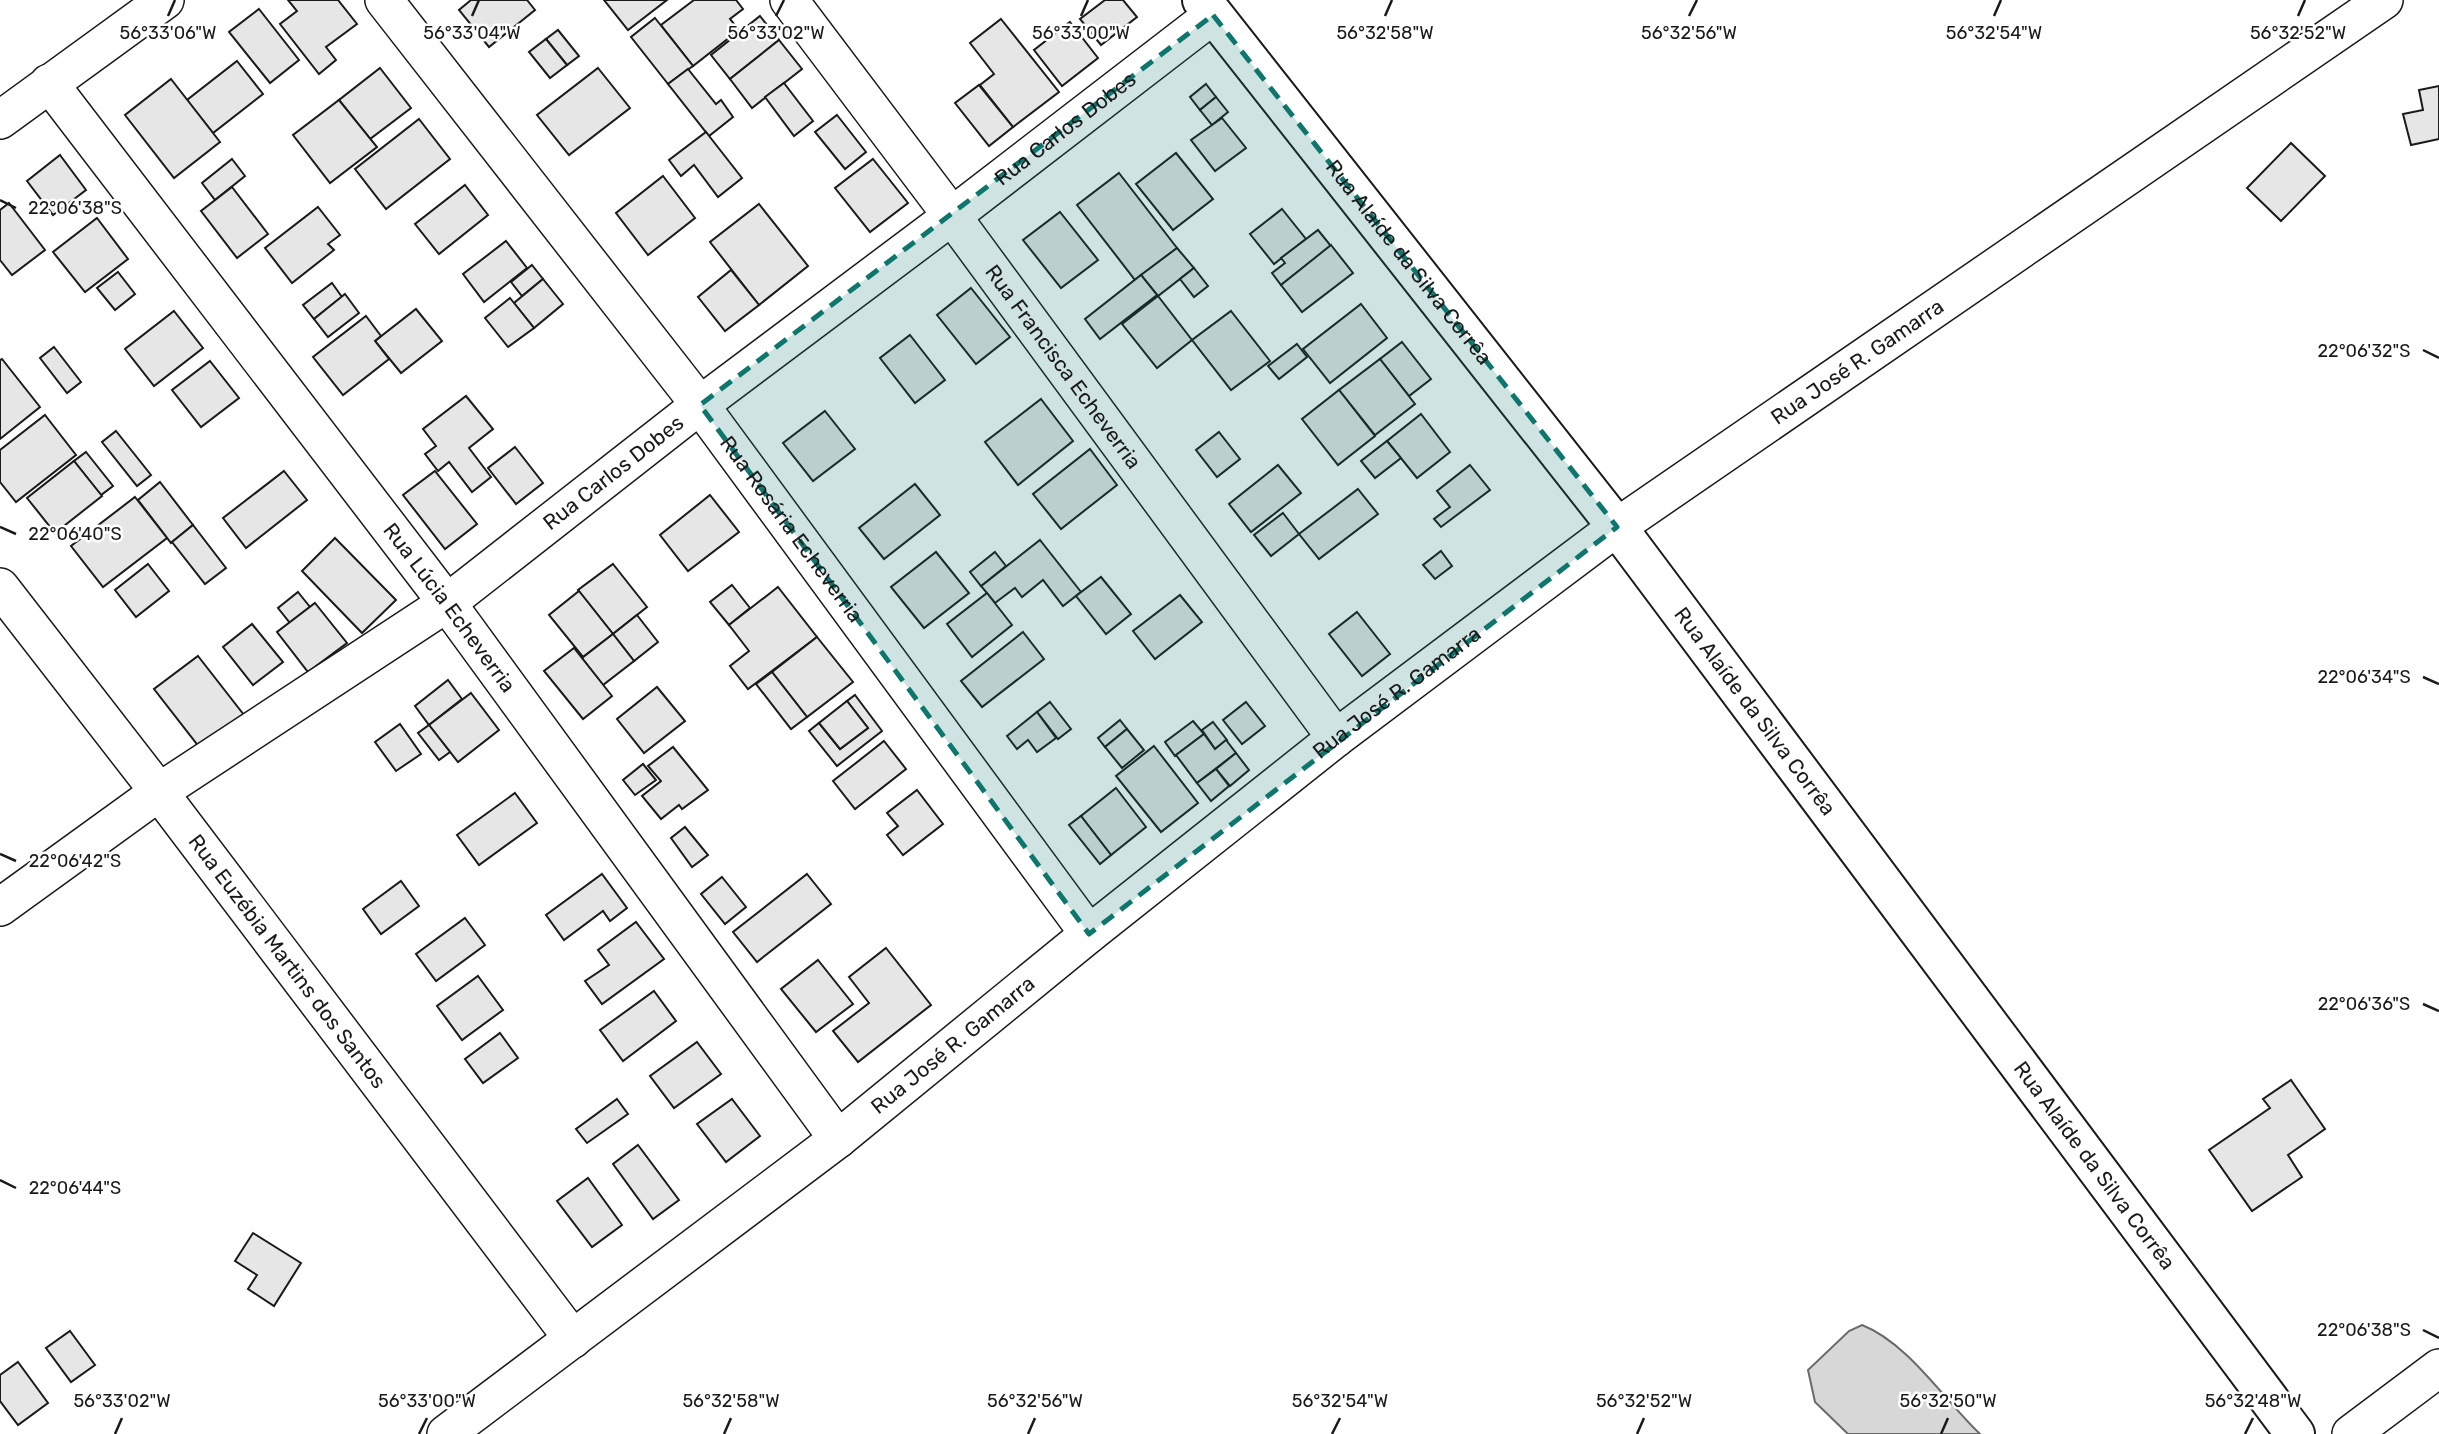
<svg xmlns="http://www.w3.org/2000/svg" width="2439" height="1434" font-family="Rubik,sans-serif">
<style>
.water{fill:#d7d7d7;stroke:#6a6a6a;stroke-width:2}
.building{fill:#e6e6e6;stroke:#1a1a1a;stroke-width:2}
.lines{fill:none;stroke-linecap:round;stroke-linejoin:round}
.minor-casing{stroke:#1a1a1a;stroke-width:40}
.major-casing{stroke:#1a1a1a;stroke-width:42}
.minor{stroke:#fff;stroke-width:37}
.major{stroke:#fff;stroke-width:38}
.marked{fill:#0f766e;fill-opacity:0.2;stroke:#0f766e;stroke-width:5;stroke-dasharray:14 9;stroke-linejoin:round}
.ticks{fill:none;stroke:#1a1a1a;stroke-width:2.5}
.labels{text-anchor:middle;stroke-width:5;stroke-linejoin:round;paint-order:stroke}
.street-label{font-size:21px;fill:#1a1a1a;stroke:#fff}
.ticks-label{font-size:18px;text-anchor:middle;fill:#1a1a1a;stroke:#fff;stroke-width:5;stroke-linejoin:round;paint-order:stroke}
</style>
<rect width="100%" height="100%" fill="#fff"/>
<path class="water" d="M1862,1325C1908,1343 1944,1400 1980,1434H1848L1815,1402L1808,1370L1849,1331Z"/>
<g class="building">
<polygon points="288,0 338,0 357,24 326,47 336,60 319,74 280,24 297,11"/>
<polygon points="471,0 527,0 535,10 489,47 459,10"/>
<polygon points="604,0 667,0 628,30"/>
<polygon points="694,0 736,0 743,9 730,19 739,30 693,66 661,25"/>
<polygon points="1105,0 1123,0 1137,17 1101,45 1080,19"/>
<polygon points="259,9 299,60 270,83 229,32"/>
<polygon points="760,16 779,40 730,79 711,55"/>
<polygon points="655,18 693,66 668,84 631,37"/>
<polygon points="1001,19 1059,92 1013,127 980,85 994,74 970,43"/>
<polygon points="1070,22 1098,58 1062,86 1034,50"/>
<polygon points="558,30 579,56 567,65 546,39"/>
<polygon points="546,39 567,65 550,78 529,52"/>
<polygon points="779,40 802,69 752,108 730,79"/>
<polygon points="237,61 263,94 213,133 187,100"/>
<polygon points="380,68 411,108 370,139 339,100"/>
<polygon points="598,68 630,108 569,155 537,115"/>
<polygon points="688,69 716,104 721,100 733,117 709,136 668,84"/>
<polygon points="171,79 220,142 174,178 125,115"/>
<polygon points="784,83 813,121 794,136 765,97"/>
<polygon points="1206,84 1216,97 1200,110 1190,97"/>
<polygon points="979,85 1013,127 989,146 955,103"/>
<polygon points="2439,86 2439,139 2411,145 2403,114 2423,110 2419,90"/>
<polygon points="1216,97 1228,112 1212,125 1200,110"/>
<polygon points="339,100 377,147 330,183 293,135"/>
<polygon points="837,115 866,152 845,169 815,132"/>
<polygon points="1222,118 1246,148 1215,171 1191,140"/>
<polygon points="419,119 450,159 386,209 355,169"/>
<polygon points="706,132 742,178 718,197 694,165 681,176 669,160"/>
<polygon points="2291,143 2325,176 2281,221 2247,188"/>
<polygon points="1176,153 1213,199 1173,230 1136,184"/>
<polygon points="60,155 86,190 53,215 27,181"/>
<polygon points="232,159 245,176 215,200 202,183"/>
<polygon points="873,159 908,203 870,232 835,188"/>
<polygon points="1119,173 1177,248 1135,280 1077,205"/>
<polygon points="663,176 695,218 648,255 616,213"/>
<polygon points="465,185 488,215 439,254 415,224"/>
<polygon points="232,187 268,234 237,258 201,211"/>
<polygon points="9,203 45,250 12,275 0,260 0,210"/>
<polygon points="759,204 808,266 759,305 710,242"/>
<polygon points="318,207 340,235 328,244 334,250 292,283 265,248"/>
<polygon points="1282,209 1306,239 1274,264 1250,234"/>
<polygon points="1060,212 1098,260 1061,288 1023,240"/>
<polygon points="97,218 128,259 85,292 53,252"/>
<polygon points="1318,230 1331,246 1281,285 1272,273 1285,263 1281,258"/>
<polygon points="506,241 527,268 484,302 463,274"/>
<polygon points="1331,245 1353,273 1302,312 1281,285"/>
<polygon points="1177,248 1194,268 1158,296 1141,275"/>
<polygon points="532,265 543,279 522,296 511,282"/>
<polygon points="1194,268 1208,286 1194,297 1180,279"/>
<polygon points="731,270 759,305 725,331 698,297"/>
<polygon points="118,272 135,294 115,310 97,288"/>
<polygon points="1141,275 1157,295 1100,339 1085,319"/>
<polygon points="543,279 563,304 534,328 514,303"/>
<polygon points="332,283 342,297 314,319 303,305"/>
<polygon points="971,288 1010,337 976,364 937,315"/>
<polygon points="345,294 359,313 328,337 314,319"/>
<polygon points="1158,296 1192,340 1157,368 1122,324"/>
<polygon points="510,298 534,328 508,347 485,318"/>
<polygon points="1361,304 1387,338 1330,383 1303,349"/>
<polygon points="416,309 442,341 401,373 375,341"/>
<polygon points="174,311 203,348 154,386 125,349"/>
<polygon points="1231,311 1270,361 1231,390 1192,340"/>
<polygon points="366,316 381,336 375,341 389,359 343,395 313,357"/>
<polygon points="910,335 945,380 915,403 880,358"/>
<polygon points="1402,342 1431,379 1409,396 1380,359"/>
<polygon points="1297,344 1307,357 1279,379 1268,366"/>
<polygon points="54,347 81,382 67,393 40,358"/>
<polygon points="2,359 40,407 0,439 0,360"/>
<polygon points="1380,359 1415,404 1375,435 1339,390"/>
<polygon points="210,361 239,398 201,427 172,390"/>
<polygon points="1339,390 1375,436 1338,465 1302,419"/>
<polygon points="466,396 493,429 469,448 491,477 472,492 449,462 438,471 425,454 436,446 423,429"/>
<polygon points="1041,399 1073,441 1018,485 985,442"/>
<polygon points="825,411 855,449 813,481 783,443"/>
<polygon points="1421,414 1450,452 1417,478 1387,441"/>
<polygon points="45,415 76,455 16,502 0,482 0,450"/>
<polygon points="116,431 151,475 137,486 102,442"/>
<polygon points="1219,432 1240,459 1217,477 1196,450"/>
<polygon points="1387,441 1401,458 1375,478 1361,461"/>
<polygon points="515,447 543,483 516,504 488,468"/>
<polygon points="1090,449 1117,485 1061,529 1033,494"/>
<polygon points="86,452 113,486 101,495 74,461"/>
<polygon points="74,461 102,496 55,533 27,498"/>
<polygon points="1278,465 1301,493 1251,532 1229,504"/>
<polygon points="1470,465 1490,490 1441,527 1434,519 1450,507 1437,491"/>
<polygon points="284,471 307,500 246,548 223,518"/>
<polygon points="435,471 477,524 445,549 403,495"/>
<polygon points="160,482 193,525 171,543 138,500"/>
<polygon points="915,484 940,515 884,559 859,528"/>
<polygon points="1358,489 1378,514 1319,559 1299,534"/>
<polygon points="710,495 739,532 688,571 660,535"/>
<polygon points="135,497 167,538 103,587 71,546"/>
<polygon points="1283,513 1299,534 1271,556 1254,535"/>
<polygon points="193,525 226,568 205,584 172,542"/>
<polygon points="335,538 396,600 362,633 302,571"/>
<polygon points="1040,540 1081,592 1063,606 1043,580 1022,597 1015,588 995,603 981,586"/>
<polygon points="1441,551 1452,566 1435,579 1423,565"/>
<polygon points="936,552 969,593 924,628 891,587"/>
<polygon points="995,552 1006,566 981,586 970,572"/>
<polygon points="148,564 169,591 136,617 115,590"/>
<polygon points="613,564 647,607 613,634 578,590"/>
<polygon points="1101,577 1131,614 1106,634 1076,596"/>
<polygon points="732,585 750,608 729,625 710,602"/>
<polygon points="778,587 817,637 748,689 730,666 749,651 729,625"/>
<polygon points="579,591 613,634 583,657 549,615"/>
<polygon points="298,592 310,607 290,623 278,608"/>
<polygon points="987,593 1012,625 972,657 947,624"/>
<polygon points="1180,595 1202,622 1155,659 1133,631"/>
<polygon points="315,603 347,643 308,672 277,632"/>
<polygon points="1357,612 1390,654 1362,676 1329,634"/>
<polygon points="637,615 658,642 634,661 613,634"/>
<polygon points="252,624 283,662 253,685 223,647"/>
<polygon points="1023,632 1044,659 982,707 961,681"/>
<polygon points="613,634 634,661 603,685 582,658"/>
<polygon points="817,637 853,682 807,717 772,672"/>
<polygon points="574,648 612,696 583,719 544,671"/>
<polygon points="198,656 244,715 200,748 154,689"/>
<polygon points="772,672 807,717 791,729 756,684"/>
<polygon points="448,680 462,699 429,725 415,706"/>
<polygon points="657,687 685,721 644,753 617,719"/>
<polygon points="471,693 499,730 458,762 429,725"/>
<polygon points="855,695 882,731 837,766 809,731 819,723 840,749 868,728 847,701"/>
<polygon points="847,701 868,728 840,749 819,723"/>
<polygon points="1050,702 1071,729 1058,739 1037,712"/>
<polygon points="1246,702 1265,726 1242,744 1223,720"/>
<polygon points="1037,712 1056,738 1037,752 1028,740 1017,749 1007,736"/>
<polygon points="1120,720 1127,729 1105,747 1098,738"/>
<polygon points="1193,721 1204,734 1175,756 1165,742"/>
<polygon points="1213,722 1227,740 1215,749 1202,730"/>
<polygon points="400,724 421,754 396,771 375,742"/>
<polygon points="429,725 450,752 439,760 418,733"/>
<polygon points="1127,729 1144,750 1122,768 1105,747"/>
<polygon points="1204,734 1215,749 1226,740 1236,753 1197,783 1176,755"/>
<polygon points="884,741 906,769 855,809 833,781"/>
<polygon points="1154,746 1198,803 1161,832 1116,776"/>
<polygon points="673,747 708,790 682,809 679,805 661,819 642,796 661,781 648,766"/>
<polygon points="1236,753 1249,770 1230,786 1216,769"/>
<polygon points="643,764 656,780 635,795 623,780"/>
<polygon points="1216,769 1229,786 1211,801 1197,783"/>
<polygon points="1116,788 1146,827 1111,855 1081,816"/>
<polygon points="917,790 943,824 903,855 887,835 898,826 887,813"/>
<polygon points="515,793 537,823 479,865 457,835"/>
<polygon points="1081,816 1111,855 1100,864 1069,825"/>
<polygon points="685,827 708,855 692,867 671,838"/>
<polygon points="602,874 627,908 610,921 603,911 564,940 546,915"/>
<polygon points="807,874 831,904 757,962 733,932"/>
<polygon points="722,877 746,907 725,924 701,894"/>
<polygon points="401,881 419,906 381,934 363,909"/>
<polygon points="465,918 485,945 436,981 416,954"/>
<polygon points="636,922 664,959 602,1004 585,981 609,965 598,950"/>
<polygon points="886,948 931,1005 858,1062 833,1031 869,1003 849,977"/>
<polygon points="818,960 853,1004 816,1032 781,989"/>
<polygon points="478,976 503,1010 462,1040 437,1006"/>
<polygon points="654,991 676,1021 623,1061 600,1030"/>
<polygon points="500,1033 518,1058 483,1083 465,1059"/>
<polygon points="697,1042 721,1074 674,1108 650,1076"/>
<polygon points="2291,1080 2325,1129 2288,1155 2302,1177 2252,1211 2209,1150 2270,1108 2263,1099"/>
<polygon points="617,1099 628,1114 587,1143 576,1129"/>
<polygon points="732,1099 760,1136 726,1162 697,1124"/>
<polygon points="638,1145 679,1200 653,1219 613,1164"/>
<polygon points="588,1178 622,1225 592,1247 557,1201"/>
<polygon points="253,1233 301,1263 274,1306 248,1289 257,1275 235,1261"/>
<polygon points="70,1331 95,1365 71,1382 46,1348"/>
<polygon points="18,1362 48,1403 18,1425 0,1401 0,1375"/>
</g>
<g class="lines">
<g class="minor-casing">
<g id="minor">
<path id="s1" d="M384,0L700,405L1089,934"/>
<path id="s2" d="M789,0L952,216L1336,738"/>
<path id="s3" d="M49,83L447,603L838,1139"/>
<polyline points="0,120 165,0"/>
<path id="s4" d="M0,587L159,792L573,1339"/>
<path id="s5" d="M0,907L159,792L447,603L700,405L952,216L1213,15"/>
<path id="s6" d="M446,1434L838,1139L1089,934L1336,738L1617,527L2384,0"/>
<polyline points="2351,1434 2439,1368"/>
</g>
</g>
<g class="major-casing">
<g id="major">
<path id="s7" d="M1202,0L1617,527L2295,1434"/>
</g>
</g>
<use href="#minor" class="minor"/>
<use href="#major" class="major"/>
</g>
<path class="marked" d="M1213,15L1617,527L1089,934L700,405Z"/>
<path class="ticks" d="M168,16L175,0M472,16L479,0M776,16L784,0M1081,16L1088,0M1385,16L1392,0M1689,16L1697,0M1994,16L2001,0M2298,16L2305,0M0,200L16,208M2423,350L2439,358M0,527L16,534M2423,677L2439,684M0,854L16,861M2423,1004L2439,1011M0,1180L16,1188M2423,1330L2439,1338M115,1434L122,1418M419,1434L427,1418M724,1434L731,1418M1028,1434L1035,1418M1332,1434L1340,1418M1637,1434L1644,1418M1941,1434L1948,1418M2245,1434L2253,1418"/>
<g class="labels">
<g class="street-label">
<text dy="7" stroke="none"><textPath href="#s5" startOffset="1320">Rua Carlos Dobes</textPath></text>
<text dy="7" stroke="none"><textPath href="#s7" startOffset="334">Rua Alaíde da Silva Corrêa</textPath></text>
<text dy="7" stroke="none"><textPath href="#s6" startOffset="1773">Rua José R. Gamarra</textPath></text>
<text dy="7" stroke="none"><textPath href="#s2" startOffset="458">Rua Francisca Echeverria</textPath></text>
<text dy="7" stroke="none"><textPath href="#s5" startOffset="752">Rua Carlos Dobes</textPath></text>
<text dy="7" stroke="none"><textPath href="#s1" startOffset="668">Rua Rosária Echeverria</textPath></text>
<text dy="7" stroke="none"><textPath href="#s3" startOffset="660">Rua Lúcia Echeverria</textPath></text>
<text dy="7" stroke="none"><textPath href="#s6" startOffset="1206">Rua José R. Gamarra</textPath></text>
<text dy="7" stroke="none"><textPath href="#s7" startOffset="901">Rua Alaíde da Silva Corrêa</textPath></text>
<text dy="7" stroke="none"><textPath href="#s4" startOffset="472">Rua Euzébia Martins dos Santos</textPath></text>
<text dy="7" stroke="none"><textPath href="#s6" startOffset="639">Rua José R. Gamarra</textPath></text>
<text dy="7" stroke="none"><textPath href="#s7" startOffset="1468">Rua Alaíde da Silva Corrêa</textPath></text>
</g>
</g>
<g class="ticks-label">
<text x="168" y="39">56°33'06"W</text>
<text x="472" y="39">56°33'04"W</text>
<text x="776" y="39">56°33'02"W</text>
<text x="1081" y="39">56°33'00"W</text>
<text x="1385" y="39">56°32'58"W</text>
<text x="1689" y="39">56°32'56"W</text>
<text x="1994" y="39">56°32'54"W</text>
<text x="2298" y="39">56°32'52"W</text>
<text x="75" y="214">22°06'38"S</text>
<text x="2364" y="357">22°06'32"S</text>
<text x="75" y="540">22°06'40"S</text>
<text x="2364" y="683">22°06'34"S</text>
<text x="75" y="867">22°06'42"S</text>
<text x="2364" y="1010">22°06'36"S</text>
<text x="75" y="1194">22°06'44"S</text>
<text x="2364" y="1336">22°06'38"S</text>
<text x="122" y="1407">56°33'02"W</text>
<text x="427" y="1407">56°33'00"W</text>
<text x="731" y="1407">56°32'58"W</text>
<text x="1035" y="1407">56°32'56"W</text>
<text x="1340" y="1407">56°32'54"W</text>
<text x="1644" y="1407">56°32'52"W</text>
<text x="1948" y="1407">56°32'50"W</text>
<text x="2253" y="1407">56°32'48"W</text>
</g>
</svg>
